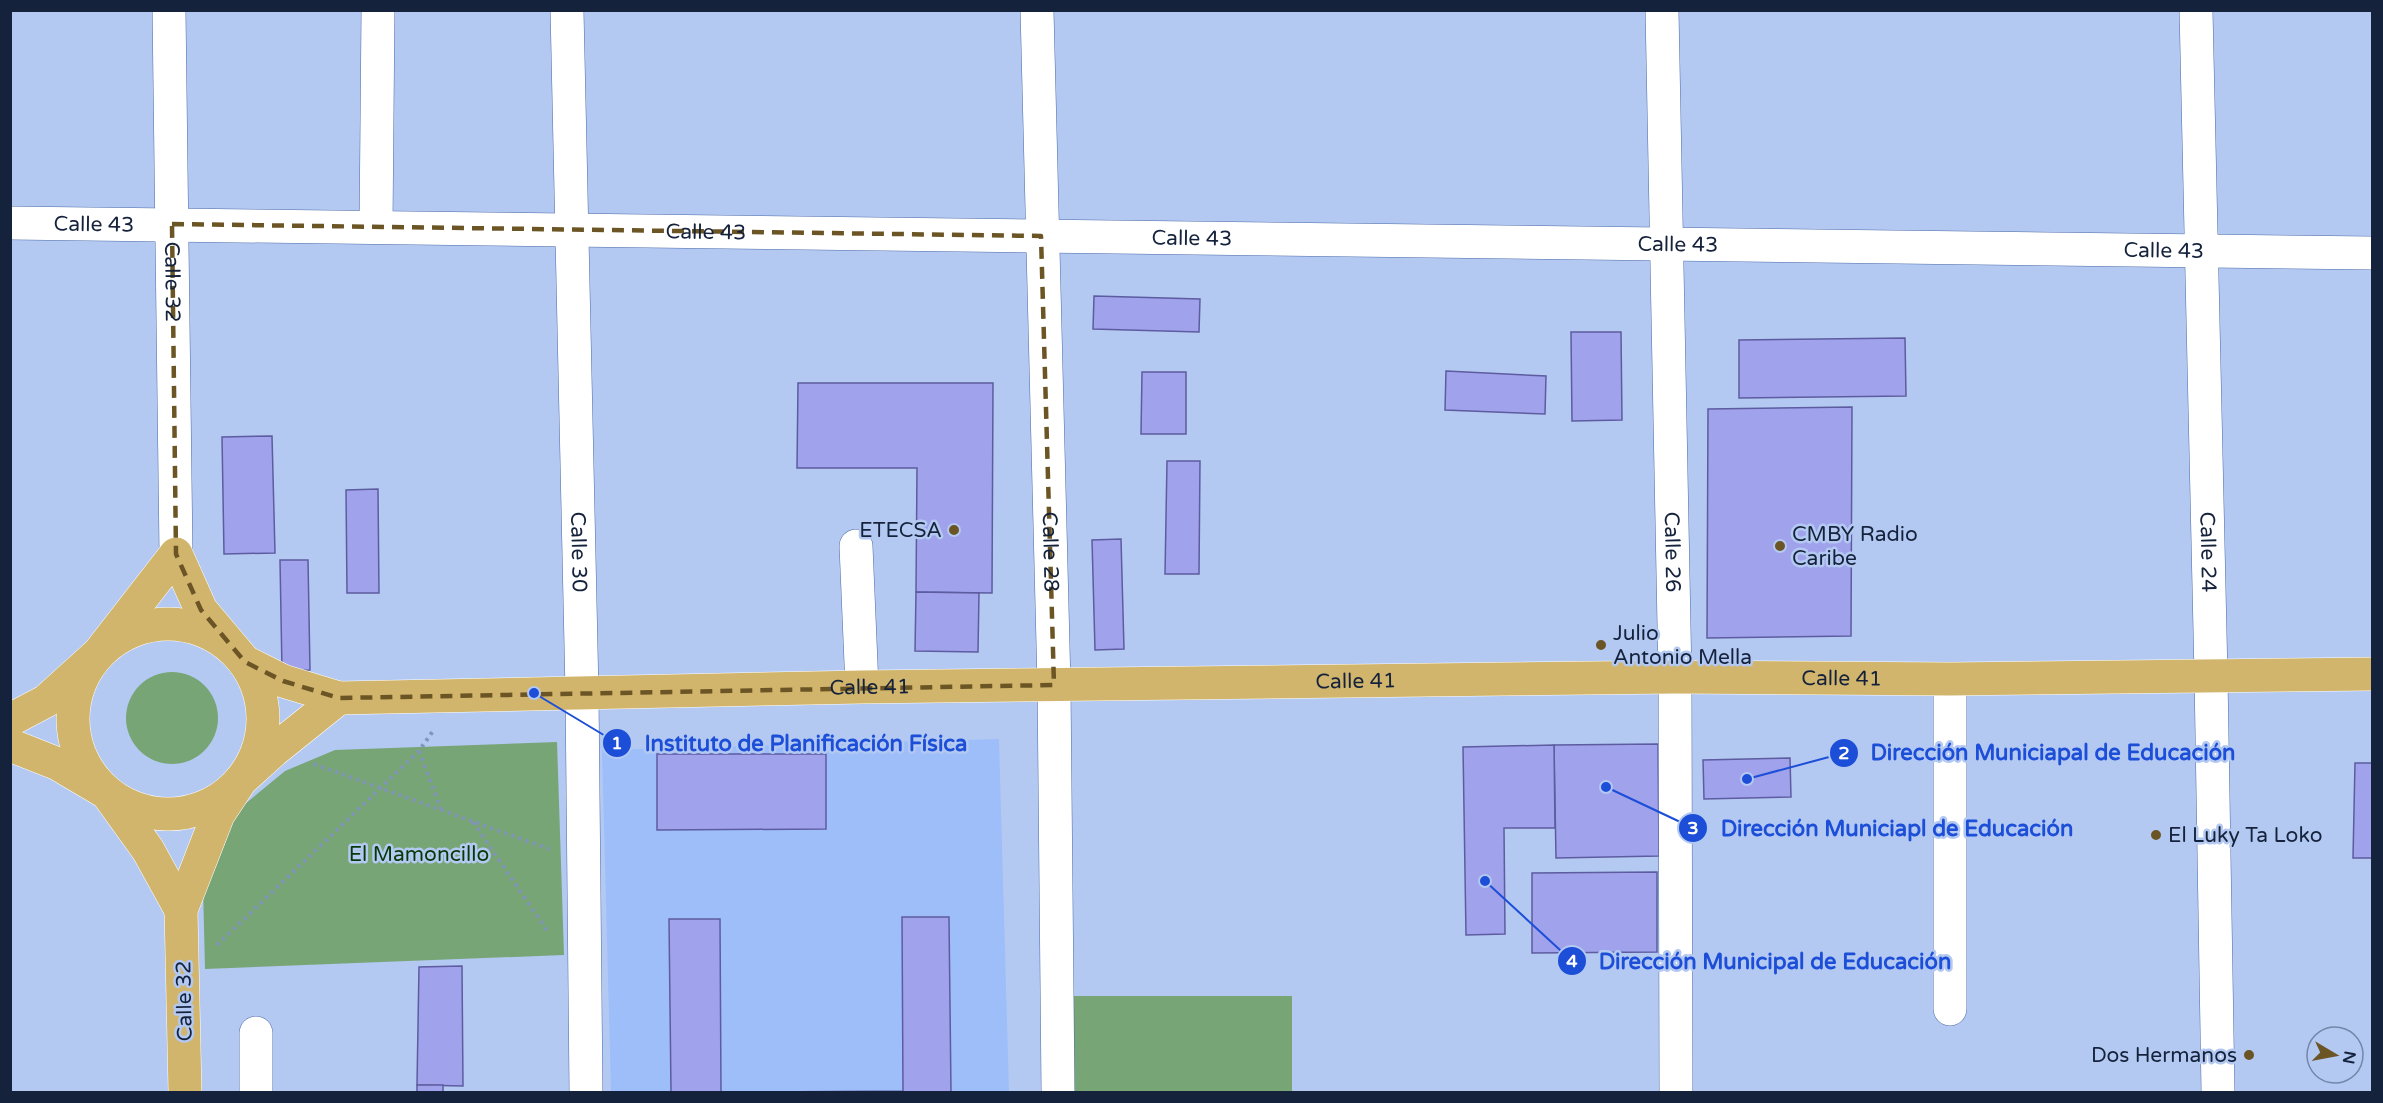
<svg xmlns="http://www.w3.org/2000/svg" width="2383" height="1103" font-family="'Varela Round',sans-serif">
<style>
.built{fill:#9ebefa}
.green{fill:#78a575}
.building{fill:#a0a2eb;stroke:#5d5ca0;stroke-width:1.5}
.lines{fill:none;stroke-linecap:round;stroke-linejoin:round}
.minor-casing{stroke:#4a6aa9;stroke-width:34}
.major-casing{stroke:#fff;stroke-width:34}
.path{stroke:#8195b9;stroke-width:4;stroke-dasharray:3 4.5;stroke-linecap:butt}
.minor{stroke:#fff;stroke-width:33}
.major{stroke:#d1b56d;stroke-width:33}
.marked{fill:none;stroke:#6c5525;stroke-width:4.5;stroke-dasharray:12 8;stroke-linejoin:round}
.poi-dot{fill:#6c5525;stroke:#b3c9f2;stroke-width:2}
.labels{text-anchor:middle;stroke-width:5;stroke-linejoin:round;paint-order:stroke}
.street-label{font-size:21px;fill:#15223c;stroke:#b3c9f2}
.poi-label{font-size:21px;fill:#15223c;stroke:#b3c9f2;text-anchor:start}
.park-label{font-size:21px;fill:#063905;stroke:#b3c9f2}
.leader{fill:none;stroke:#1d4ed8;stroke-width:2}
.callout-dot{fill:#1d4ed8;stroke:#b3c9f2;stroke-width:2}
.mark-label{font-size:18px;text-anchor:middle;font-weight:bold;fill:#fff}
.callout-label{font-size:22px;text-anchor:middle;font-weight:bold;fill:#1d4ed8;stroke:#b3c9f2;stroke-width:5;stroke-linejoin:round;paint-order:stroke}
</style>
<rect width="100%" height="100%" fill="#b3c9f2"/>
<polygon class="built" points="999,739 1009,1092 611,1092 602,750"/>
<g class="green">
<circle cx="172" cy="718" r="46"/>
<polygon points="557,742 564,955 205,969 203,886 207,862 245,804 285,771 335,750"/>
<polygon points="1068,996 1292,996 1292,1092 1064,1092"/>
</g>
<g class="building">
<polygon points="1094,296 1200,299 1199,332 1093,329"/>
<polygon points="1571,332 1621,332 1622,420 1572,421"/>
<polygon points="1905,338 1906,396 1739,398 1739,340"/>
<polygon points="1446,371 1546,376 1545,414 1445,410"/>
<polygon points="1142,372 1186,372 1186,434 1141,434"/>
<polygon points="798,383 993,383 992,593 916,592 917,468 797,468"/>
<polygon points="1852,407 1851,636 1707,638 1708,409"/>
<polygon points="272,436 275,553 224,554 222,437"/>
<polygon points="1167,461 1200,461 1199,574 1165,574"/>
<polygon points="378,489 379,593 347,593 346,490"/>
<polygon points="1121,539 1124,649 1095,650 1092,540"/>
<polygon points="280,560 308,560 310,670 282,671"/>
<polygon points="916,592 979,593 978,652 915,651"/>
<polygon points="1658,744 1659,856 1556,858 1554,745"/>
<polygon points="1554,745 1555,828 1504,828 1505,934 1466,935 1463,747"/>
<polygon points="657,754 826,754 826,829 657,830"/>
<polygon points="1790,758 1791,797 1704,799 1703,760"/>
<polygon points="2355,763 2372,763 2372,858 2353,858"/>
<polygon points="1657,872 1657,952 1532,953 1532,873"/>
<polygon points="902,917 949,917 951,1092 758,1092 903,1091"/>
<polygon points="669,919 720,919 721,1092 671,1092"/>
<polygon points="462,966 463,1086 417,1085 419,967"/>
<rect x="417" y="1085" width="26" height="7"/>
</g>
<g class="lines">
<g class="minor-casing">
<g id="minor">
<path id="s1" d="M169,10L176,554"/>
<path id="s2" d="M567,10L582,692L586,1092"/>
<path id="s3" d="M1037,10L1054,685L1058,1092"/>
<path id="s4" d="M1662,10L1675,677L1676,1092"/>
<path id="s5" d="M2196,10L2211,676L2218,1092"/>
<path id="s6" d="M10,223L2372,253"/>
<polyline points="376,227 378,10"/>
<polyline points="856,546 862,687"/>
<polyline points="1950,1009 1950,679"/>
<polyline points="256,1092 256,1033"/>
</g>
</g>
<g class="major-casing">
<g id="major">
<circle cx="168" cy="719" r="95"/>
<path id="s7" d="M10,720L46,701L99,653L176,554L201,610L245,662L283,681L339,698L862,687L1675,677L1950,679L2372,674"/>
<polyline points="10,745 58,764 107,793 148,850 181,910"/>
<polyline points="185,1092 181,910 218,815 241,780 273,751 339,698"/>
</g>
</g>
<g class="path">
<polyline points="419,751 441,809"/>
<polyline points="314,764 549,849"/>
<polyline points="473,822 548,932"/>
<polyline points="217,945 419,751 433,731"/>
</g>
<use href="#minor" class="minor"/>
<use href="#major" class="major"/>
</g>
<path class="marked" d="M172,224L1041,236L1054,685L339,698L283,681L245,662L201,610L176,554Z"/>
<g class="poi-dot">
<circle cx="954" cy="530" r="6"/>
<circle cx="1780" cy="546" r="6"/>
<circle cx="1601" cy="645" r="6"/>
<circle cx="2156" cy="835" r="6"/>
<circle cx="2249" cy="1055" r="6"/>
</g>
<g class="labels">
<g class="street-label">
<text dy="7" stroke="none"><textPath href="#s6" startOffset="84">Calle 43</textPath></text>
<text dy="7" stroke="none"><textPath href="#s6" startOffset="696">Calle 43</textPath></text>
<text dy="7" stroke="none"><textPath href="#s6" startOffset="1182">Calle 43</textPath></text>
<text dy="7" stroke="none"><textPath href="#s6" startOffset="1668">Calle 43</textPath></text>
<text dy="7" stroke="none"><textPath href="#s6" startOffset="2154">Calle 43</textPath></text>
<text dy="7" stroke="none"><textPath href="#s1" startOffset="272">Calle 32</textPath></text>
<text dy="7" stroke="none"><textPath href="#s2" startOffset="542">Calle 30</textPath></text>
<text dy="7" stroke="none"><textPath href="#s3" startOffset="542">Calle 28</textPath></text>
<text dy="7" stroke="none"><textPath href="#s4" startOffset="542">Calle 26</textPath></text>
<text dy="7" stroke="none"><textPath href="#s5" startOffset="542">Calle 24</textPath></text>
<text dy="7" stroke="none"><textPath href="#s7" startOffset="1971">Calle 41</textPath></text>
<text dy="7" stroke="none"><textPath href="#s7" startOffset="1485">Calle 41</textPath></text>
<text dy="7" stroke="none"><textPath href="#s7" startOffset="999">Calle 41</textPath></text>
<text transform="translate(184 1001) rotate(-91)" y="7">Calle 32</text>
</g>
<g class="poi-label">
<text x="942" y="537" text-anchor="end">ETECSA</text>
<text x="1792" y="541">CMBY Radio<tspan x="1792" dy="24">Caribe</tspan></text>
<text x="1613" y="640">Julio<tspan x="1613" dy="24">Antonio Mella</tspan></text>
<text x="2168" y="842">El Luky Ta Loko</text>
<text x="2237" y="1062" text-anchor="end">Dos Hermanos</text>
</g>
<g class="park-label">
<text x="419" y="861">El Mamoncillo</text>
</g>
</g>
<path class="leader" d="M534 693L617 743M1747 779L1844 753M1606 787L1693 828M1485 881L1572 961"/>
<g class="callout-dot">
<circle cx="534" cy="693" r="6"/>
<circle cx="1747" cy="779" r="6"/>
<circle cx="1606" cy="787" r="6"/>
<circle cx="1485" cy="881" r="6"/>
<circle cx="617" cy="743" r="15"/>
<circle cx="1844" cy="753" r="15"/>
<circle cx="1693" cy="828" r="15"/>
<circle cx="1572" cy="961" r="15"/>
</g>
<g class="mark-label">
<text x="617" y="749">1</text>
<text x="1844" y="759">2</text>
<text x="1693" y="834">3</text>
<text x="1572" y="967">4</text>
</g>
<g class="callout-label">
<text x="806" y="751">Instituto de Planificación Física</text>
<text x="2053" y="760">Dirección Municiapal de Educación</text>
<text x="1897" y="836">Dirección Municiapl de Educación</text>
<text x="1775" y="969">Dirección Municipal de Educación</text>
</g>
<rect width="2383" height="1103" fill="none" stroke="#15223c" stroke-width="24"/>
<g transform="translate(2335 1055) rotate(100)"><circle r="28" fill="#b3c9f2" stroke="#7486a9" stroke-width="1.5"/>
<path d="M0-4.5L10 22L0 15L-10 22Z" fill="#6c5525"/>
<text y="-9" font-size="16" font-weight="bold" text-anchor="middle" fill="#15223c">N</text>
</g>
</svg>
